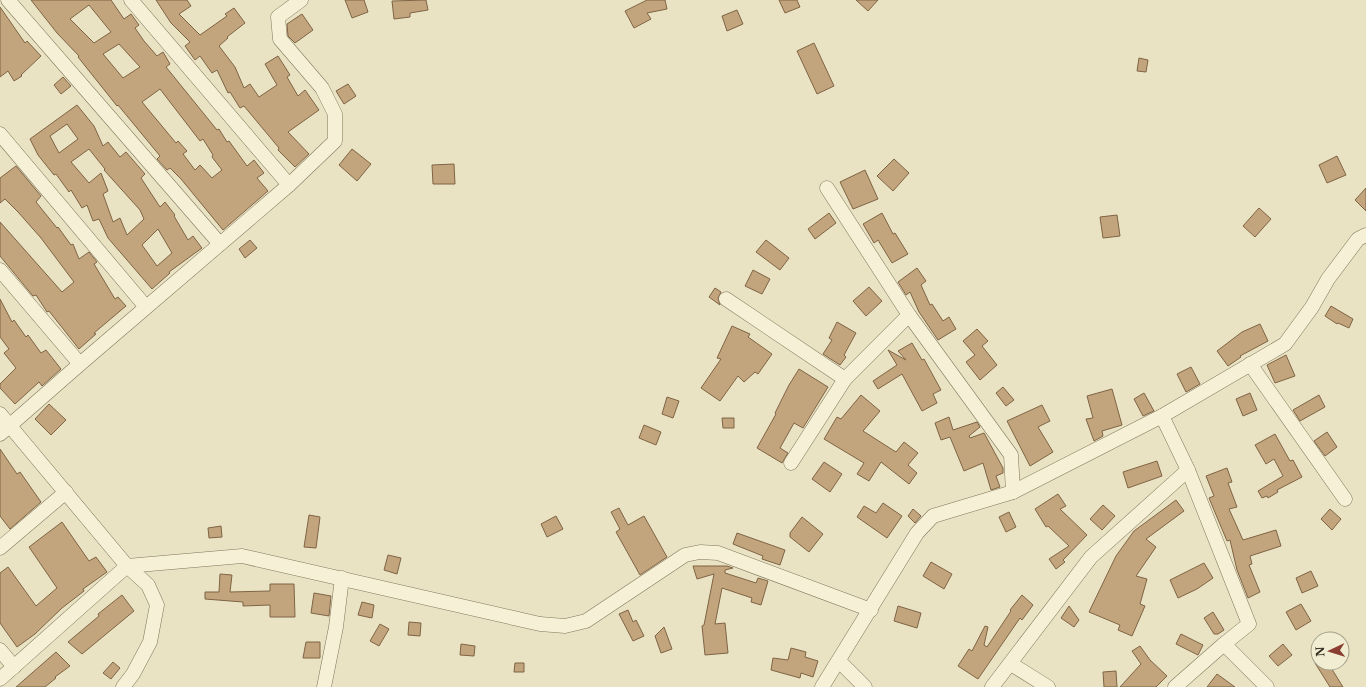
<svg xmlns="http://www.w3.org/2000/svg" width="1366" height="687" font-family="'Libre Baskerville',serif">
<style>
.building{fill:#c3a57d;stroke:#7e6444;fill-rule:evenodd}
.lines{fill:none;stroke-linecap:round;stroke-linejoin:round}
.minor-casing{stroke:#82765c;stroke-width:15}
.minor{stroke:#f5f0d6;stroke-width:14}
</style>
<rect width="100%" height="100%" fill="#e9e3c4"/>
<g class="building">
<path d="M31,0H111L124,19L131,14L139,25L135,28L144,41L157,56L163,52L170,64L166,67L217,130L219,129L227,142L229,141L247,166L254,160L264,173L257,178L268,191L223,230L181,179L170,168L167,170L157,159L160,156L118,105L117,106L78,57L79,56L57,33ZM89,5L111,32L94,43L70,19ZM119,44L140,67L123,78L103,54ZM160,89L200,141L203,139L213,155L212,157L222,170L212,178L200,165L195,170L183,154L187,151L178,141L176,143L142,102Z"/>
<polygon points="156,0 187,0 191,6 179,14 200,35 227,16 225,14 234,8 245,23 227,37 228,38 219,46 235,67 244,88 250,84 259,97 277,85 265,64 278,56 290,75 287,77 298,96 305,90 319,110 288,132 309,154 295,167 278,150 279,148 244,106 240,108 230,92 228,93 217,70 212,73 200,56 195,60 185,46 190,42 171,23"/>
<polygon points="345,0 364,0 368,12 352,18"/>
<polygon points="426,0 428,10 410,13 410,17 394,19 392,1"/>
<polygon points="647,0 665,0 667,9 647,13 651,19 634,28 625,11"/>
<polygon points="779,0 797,0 800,7 785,13"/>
<polygon points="856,0 878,0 868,11"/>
<polygon points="0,7 25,43 27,41 41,56 21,75 22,76 14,81 8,71 0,77"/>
<polygon points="737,10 743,24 727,31 722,16"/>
<polygon points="302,14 313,30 295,43 288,36 287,24"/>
<polygon points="814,43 834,86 817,94 797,51"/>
<polygon points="1139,58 1148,60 1146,72 1137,71"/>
<polygon points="63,77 71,86 61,94 54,85"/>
<polygon points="348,84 356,96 344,104 336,91"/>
<path d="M77,105L94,126L103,146L108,142L120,157L126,152L145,174L141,178L160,207L165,202L175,215L174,216L188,240L193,236L202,248L169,272L170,273L152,289L108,238L99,219L93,221L87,205L82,208L71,190L69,192L56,174L54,175L38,155L30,139ZM67,124L78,139L59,153L50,136ZM89,149L105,169L104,170L140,210L144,219L127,235L120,218L113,222L103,194L108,191L101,173L89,183L71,162ZM158,229L172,253L157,266L142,245Z"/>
<polygon points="352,149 371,164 357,181 339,165"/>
<polygon points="1337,156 1346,175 1327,183 1319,165"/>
<polygon points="894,159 909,173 893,191 877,176"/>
<polygon points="454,164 455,184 433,184 432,165"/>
<polygon points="16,166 41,196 36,202 57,228 58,227 71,245 73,244 79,259 89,252 97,262 94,264 115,299 118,297 126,306 94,333 96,334 79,349 49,311 47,312 36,295 33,296 0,256 0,222 62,292 74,282 41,238 18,212 5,199 0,203 0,178"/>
<polygon points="865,170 878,199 853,209 840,182"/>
<polygon points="1366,188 1366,211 1355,200"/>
<polygon points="1259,208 1271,219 1255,237 1243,226"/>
<polygon points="829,213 836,223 815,239 808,229"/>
<polygon points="882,213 893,234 895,233 908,254 892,263 878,240 874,243 863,224"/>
<polygon points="1117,215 1120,236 1103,238 1100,217"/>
<polygon points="250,240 257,248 245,258 239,249"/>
<polygon points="766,240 789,258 780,270 756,252"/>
<polygon points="917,268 926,281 921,285 930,305 932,304 943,321 949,317 956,329 938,340 919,312 910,292 906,295 898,282"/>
<polygon points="753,270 770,279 762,294 745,286"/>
<polygon points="869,287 882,301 866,316 853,301"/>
<polygon points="715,288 721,292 718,298 720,305 709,297"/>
<polygon points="0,299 12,322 14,320 26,337 28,335 41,353 46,350 61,369 42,386 39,382 15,404 0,388 0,384 16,368 4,353 9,349 0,337"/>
<polygon points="1331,306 1353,319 1349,328 1338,323 1337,324 1325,316"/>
<polygon points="837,322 856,333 844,355 846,357 840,365 823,354 832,340 829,338"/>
<polygon points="1260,324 1268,341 1240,356 1241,357 1228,366 1217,351 1242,332"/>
<polygon points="732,326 750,334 748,337 772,354 758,374 755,372 744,382 738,376 720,401 701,388 721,359 717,358"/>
<polygon points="977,329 988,341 982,346 997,365 980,380 966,362 975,355 963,341"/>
<polygon points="912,343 922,360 924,359 941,390 933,394 937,403 922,411 902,374 878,389 873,381 897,365 888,350 906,360 898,351"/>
<polygon points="1286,355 1295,376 1275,383 1267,365"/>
<polygon points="1191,367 1200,384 1186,392 1177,374"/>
<polygon points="799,369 828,387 803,428 794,423 780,448 788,453 782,463 757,448 776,414 775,413 789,385"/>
<polygon points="1003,387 1014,400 1006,406 996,393"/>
<polygon points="1112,389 1122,425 1102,431 1103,436 1094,441 1086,419 1093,418 1087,396"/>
<polygon points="1144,393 1154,411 1143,416 1134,399"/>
<polygon points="1250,393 1257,410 1243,416 1236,399"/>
<polygon points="861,395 880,411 863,431 896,452 904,442 918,453 908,465 917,473 909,484 881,462 869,481 857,474 864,463 824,439 837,417 841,419"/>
<polygon points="1319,395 1325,407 1300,421 1293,410"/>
<polygon points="667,397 679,401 673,418 662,414"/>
<polygon points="49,404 66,420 51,435 35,419"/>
<polygon points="1042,405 1050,421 1038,427 1053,452 1030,466 1007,421"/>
<polygon points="949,417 953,430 977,422 980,427 969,436 970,438 984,433 1003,468 1003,473 996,476 1000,487 991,490 983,463 964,471 950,437 941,440 935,423"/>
<polygon points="722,418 734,418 734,428 723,428"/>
<polygon points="644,425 661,432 656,445 639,438"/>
<polygon points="1327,432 1337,447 1325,456 1314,441"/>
<polygon points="1275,434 1290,461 1293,460 1302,477 1277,490 1278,492 1268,498 1267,496 1262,498 1258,491 1283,476 1274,459 1266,464 1255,445"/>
<polygon points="0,449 17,474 20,472 41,502 10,529 0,516"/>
<polygon points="1157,461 1162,476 1128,488 1123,472"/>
<polygon points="824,462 842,474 830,492 812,479"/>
<polygon points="1227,468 1232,482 1228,483 1237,507 1229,509 1243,540 1276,530 1281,546 1250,556 1252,564 1249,565 1260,592 1248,598 1237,570 1230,540 1227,541 1209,498 1214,496 1206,476"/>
<polygon points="1058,494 1066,506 1060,509 1087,535 1063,560 1065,562 1056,569 1049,559 1069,546 1048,526 1046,527 1035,509"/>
<polygon points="1176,500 1184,511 1146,539 1156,547 1136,576 1147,579 1140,604 1145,606 1132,636 1118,630 1120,625 1089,612 1116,556 1134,531"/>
<polygon points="883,503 902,516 887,538 857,517 864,506 876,513"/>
<polygon points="1103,505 1115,516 1102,530 1090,519"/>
<polygon points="619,508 628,525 644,516 667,557 640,575 616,532 620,529 611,512"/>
<polygon points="913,509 921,516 915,523 908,516"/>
<polygon points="1330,509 1341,519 1332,530 1321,519"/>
<polygon points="1009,512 1016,527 1006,532 999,517"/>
<polygon points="309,515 320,517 316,548 304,547"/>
<polygon points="556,516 563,529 547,537 541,524"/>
<polygon points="802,517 823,534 809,552 790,537 790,533"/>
<polygon points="62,522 89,561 96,557 107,572 83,589 84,591 62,608 35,634 17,647 0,623 0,573 8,567 36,606 57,588 29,547"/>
<polygon points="221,526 222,537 209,538 208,528"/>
<polygon points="737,533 785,550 780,565 762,559 763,556 733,544"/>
<polygon points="388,555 401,558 397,574 384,570"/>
<polygon points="931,562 952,574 944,589 923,576"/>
<polygon points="1204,563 1213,578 1197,589 1178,598 1170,580"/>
<polygon points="693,566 727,566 733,568 725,570 725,573 756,583 758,578 768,581 761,605 751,602 752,598 722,588 715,624 725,623 728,653 705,655 702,626 704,625 714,574 697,579"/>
<polygon points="1311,571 1318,586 1302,593 1296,578"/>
<polygon points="220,574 232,575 230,592 270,591 270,584 294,584 295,617 270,617 270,605 243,606 243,602 205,599 205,592 219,592"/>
<polygon points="314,593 331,596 329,616 311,613"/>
<polygon points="122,595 134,611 82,654 68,642 99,616 98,614"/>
<polygon points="1022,595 1033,605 1022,620 1020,618 978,679 958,666 969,649 972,651 985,626 988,627 984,645 987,647 1011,611 1010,610"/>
<polygon points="362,602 374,605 372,618 358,615"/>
<polygon points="1301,604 1311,621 1296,630 1286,612"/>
<polygon points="898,606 921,613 917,628 894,621"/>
<polygon points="1069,606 1079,620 1074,627 1061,618"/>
<polygon points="628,610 633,622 636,620 644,636 633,641 619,614"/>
<polygon points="1213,612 1224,630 1218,634 1214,634 1204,618"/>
<polygon points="409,622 421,623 420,636 408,635"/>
<polygon points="380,624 389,629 379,646 370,641"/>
<polygon points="664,627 672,649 661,653 655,636"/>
<polygon points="1181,634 1203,645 1198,655 1176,644"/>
<polygon points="306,642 320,642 320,658 303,658"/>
<polygon points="461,644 475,646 474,656 460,655"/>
<polygon points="1283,644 1292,655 1278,666 1269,656"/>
<polygon points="1140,646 1150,660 1167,676 1156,687 1120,687 1141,664 1132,651"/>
<polygon points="791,648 806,652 805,657 818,661 813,677 801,673 800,678 771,670 773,658 788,660"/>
<polygon points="56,652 70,666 55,677 56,678 45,687 16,687"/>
<polygon points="113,662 120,668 111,679 103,673"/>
<polygon points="515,663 524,663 524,672 514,672"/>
<polygon points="1315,663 1328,663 1343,687 1330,687"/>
<polygon points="1116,671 1117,687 1104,687 1103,672"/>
<polygon points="1217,674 1235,687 1207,687"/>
</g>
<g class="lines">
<g class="minor-casing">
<g id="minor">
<polyline points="8,0 220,244"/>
<polyline points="131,0 289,185"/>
<polyline points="0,134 146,307"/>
<polyline points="827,188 909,315 1011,455 1013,492"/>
<polyline points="0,270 80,364"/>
<polyline points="726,299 845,379"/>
<polyline points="1250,364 1345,499"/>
<polyline points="0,414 127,566 0,679"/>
<polyline points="1162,416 1188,470 1249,624 1224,644 1175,687"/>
<polyline points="0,434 80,364 289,185 335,141 335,114 322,88 280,39 278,17 301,0"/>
<polyline points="791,463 845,379 909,315"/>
<polyline points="0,548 66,492"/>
<polyline points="1224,644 1267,687"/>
<polyline points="0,650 14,667"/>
<polyline points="839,661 865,687"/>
<polyline points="1011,664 1048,687"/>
<polyline points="123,687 133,674 150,642 157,605 148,585 127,566 242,556 540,624 565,626 586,621 685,555 700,552 718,553 871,610"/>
<polyline points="324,687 336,627 342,578"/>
<polyline points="822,687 917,533 933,516 1013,492 1162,416 1285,344 1312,307 1328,279 1358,239 1366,235"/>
<polyline points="992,687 1091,557 1188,470"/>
</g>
</g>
<use href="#minor" class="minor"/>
</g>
<g transform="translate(1330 651) rotate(266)"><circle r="19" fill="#f1edd2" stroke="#a5a08a"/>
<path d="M0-3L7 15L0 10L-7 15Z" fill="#8a3e32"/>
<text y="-6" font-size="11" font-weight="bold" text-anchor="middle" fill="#332c1f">N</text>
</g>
</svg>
